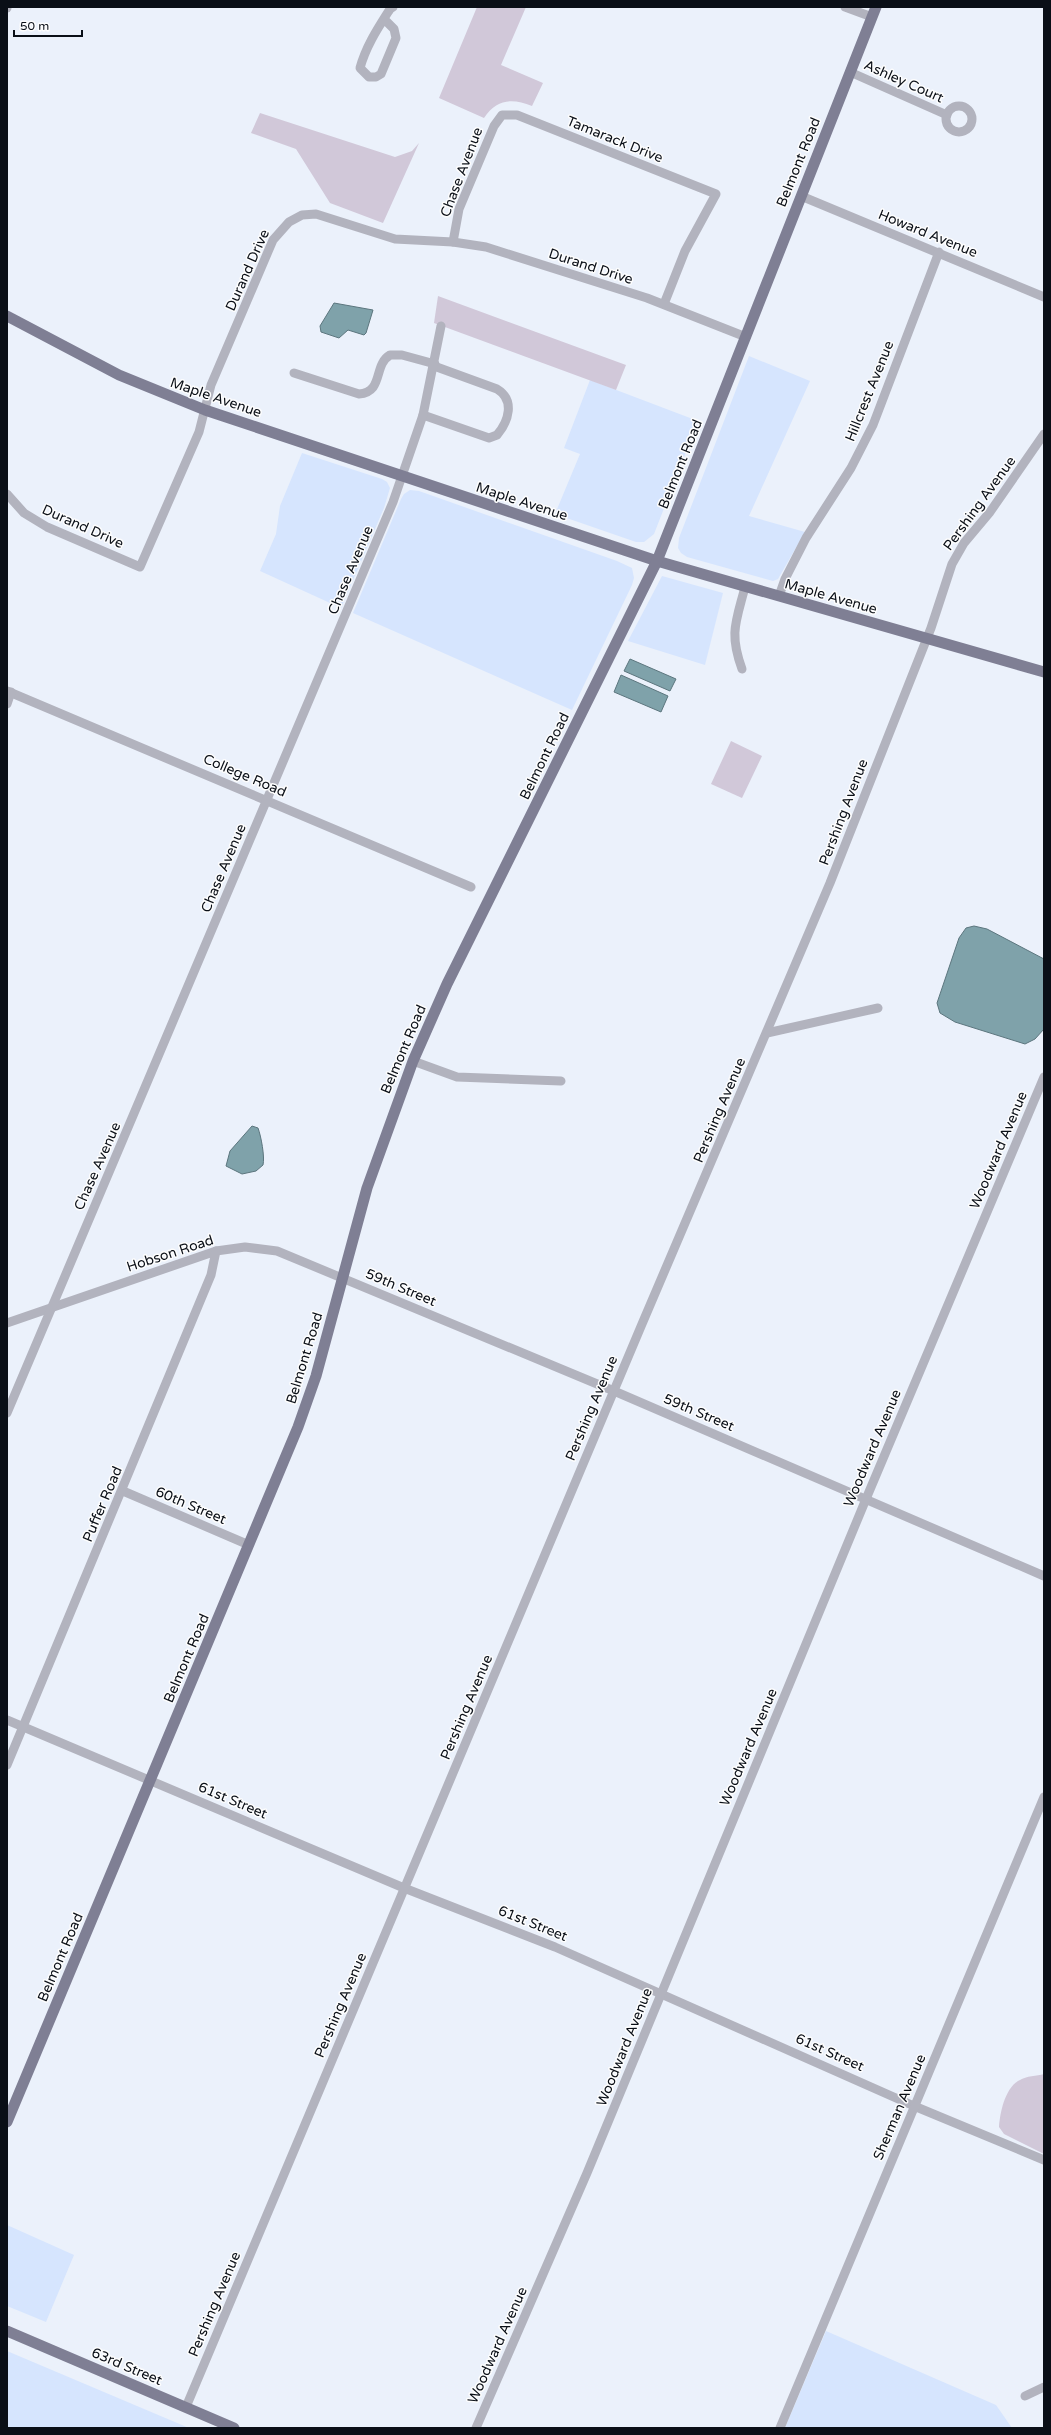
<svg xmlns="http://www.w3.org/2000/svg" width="1051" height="2435" font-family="'Varela Round',sans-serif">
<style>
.built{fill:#d6e5fe}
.green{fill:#d1c8d9}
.water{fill:#7fa2aa;stroke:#5c767e}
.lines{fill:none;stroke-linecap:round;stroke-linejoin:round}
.minor{stroke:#b2b3be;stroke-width:9}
.major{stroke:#7f7f94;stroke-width:11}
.labels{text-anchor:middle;stroke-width:3;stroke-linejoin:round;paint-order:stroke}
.street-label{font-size:14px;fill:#0a0f17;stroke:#fdfdfd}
</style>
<rect width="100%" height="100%" fill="#ebf1fb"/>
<g class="built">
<polygon points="749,356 810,381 749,516 805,532 778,579 773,581 687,557 681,553 678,548 679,538"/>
<polygon points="590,380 698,421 654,534 644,542 636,542 555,514 580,454 564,448"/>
<polygon points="302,453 382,479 387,482 390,488 384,508 341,608 260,571 276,534 280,506"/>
<polygon points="410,490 419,491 617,561 632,568 634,578 632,585 572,710 353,613 401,499 404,494"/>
<polygon points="662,576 723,593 705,665 628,641"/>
<polygon points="7,2225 74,2255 46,2322 7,2306"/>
<polygon points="826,2331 996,2405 1012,2428 785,2428"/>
<polygon points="7,2351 189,2428 7,2428"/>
</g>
<g class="green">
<path d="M477,7H526L501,65L543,83L532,106C512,98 497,99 484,118L439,98Z"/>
<polygon points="260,113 395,157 412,151 419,143 383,223 330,203 296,149 251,133"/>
<polygon points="438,296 626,365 616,390 434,323"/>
<polygon points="731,741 762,756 742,798 711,784"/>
<path d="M1044,2074V2154L1004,2134L999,2127C1000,2113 1005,2087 1020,2080C1026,2076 1037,2076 1044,2074Z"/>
</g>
<g class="water">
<polygon points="334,303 373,310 366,333 364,335 348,330 339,338 321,332 320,326"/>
<polygon points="630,659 676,679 670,691 624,671"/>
<polygon points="621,675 668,696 661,712 614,692"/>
<polygon points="974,926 987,929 1044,959 1044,1029 1035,1039 1025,1044 955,1022 940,1013 937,1003 959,938 966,928"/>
<path d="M252,1126L258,1128C261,1136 265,1157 263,1165L256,1171L242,1174L226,1166L230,1151Z"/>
</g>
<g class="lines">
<g class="minor">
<polyline points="845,7 872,17"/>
<polyline points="7,8 7,7"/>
<path d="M384,19L394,29L396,38L381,74L376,77H369L360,68C366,46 378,28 390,9L393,7"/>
<polyline points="850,72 947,115"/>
<circle cx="959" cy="119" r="13"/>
<polyline points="801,196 1044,297"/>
<polyline points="453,242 459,209 494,126 502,115 517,115 716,194 685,251 664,304"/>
<path d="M294,373L359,394C384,392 373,365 390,355H402L435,364"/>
<path d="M423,415L489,438L497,435C509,421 515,400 497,389L434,366"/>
<polyline points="7,494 24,513 47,527 140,567 199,432 211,385 273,240 289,222 302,215 316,214 395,239 453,242 486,247 647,298 746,337"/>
<polyline points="779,596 785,579 806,538 851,468 873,425 939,252"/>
<path d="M742,669C729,633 736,622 745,587"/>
<polyline points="7,691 471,887"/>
<polyline points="7,704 11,692"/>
<polyline points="767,1033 878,1008"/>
<polyline points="413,1061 457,1077 561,1081"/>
<polyline points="7,1323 216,1251 245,1247 277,1251 614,1391 1044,1576"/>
<polyline points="7,1413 393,502 423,415 441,326"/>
<polyline points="123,1491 249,1545"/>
<polyline points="7,1720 404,1888 555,1947 914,2106 1044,2160"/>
<polyline points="7,1765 211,1275 216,1251"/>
<polyline points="1025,2396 1044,2387"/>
<polyline points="186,2407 642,1324 830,883 931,628 952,564 964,543 990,512 1044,434"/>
<polyline points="476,2428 587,2173 866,1499 1044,1077"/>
<polyline points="780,2428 1044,1797"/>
</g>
<g class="major">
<polyline points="7,316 119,375 205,410 657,561 1044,672"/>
<polyline points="7,2122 298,1427 316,1376 367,1188 413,1061 447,984 657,561 876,7"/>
<polyline points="7,2331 234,2428"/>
</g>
</g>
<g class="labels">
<g class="street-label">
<text transform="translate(904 81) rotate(24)" y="5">Ashley Court</text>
<text transform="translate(615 139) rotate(22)" y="5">Tamarack Drive</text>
<text transform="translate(798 162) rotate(-68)" y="5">Belmont Road</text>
<text transform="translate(461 172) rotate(-69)" y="5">Chase Avenue</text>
<text transform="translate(928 233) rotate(22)" y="5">Howard Avenue</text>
<text transform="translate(591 266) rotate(18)" y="5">Durand Drive</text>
<text transform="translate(247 270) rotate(-66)" y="5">Durand Drive</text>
<text transform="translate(869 391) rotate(-68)" y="5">Hillcrest Avenue</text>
<text transform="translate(216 397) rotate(19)" y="5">Maple Avenue</text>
<text transform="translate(680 464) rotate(-68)" y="5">Belmont Road</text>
<text transform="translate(522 501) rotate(18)" y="5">Maple Avenue</text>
<text transform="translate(979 503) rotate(-54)" y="5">Pershing Avenue</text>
<text transform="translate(83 526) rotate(24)" y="5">Durand Drive</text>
<text transform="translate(350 570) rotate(-67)" y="5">Chase Avenue</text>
<text transform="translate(831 596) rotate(16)" y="5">Maple Avenue</text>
<text transform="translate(544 756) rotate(-64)" y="5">Belmont Road</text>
<text transform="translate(245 775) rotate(23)" y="5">College Road</text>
<text transform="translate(843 812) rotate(-69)" y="5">Pershing Avenue</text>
<text transform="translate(223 868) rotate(-67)" y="5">Chase Avenue</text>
<text transform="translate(403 1049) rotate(-67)" y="5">Belmont Road</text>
<text transform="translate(719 1110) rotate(-67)" y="5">Pershing Avenue</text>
<text transform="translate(998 1150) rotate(-67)" y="5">Woodward Avenue</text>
<text transform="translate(97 1166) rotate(-66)" y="5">Chase Avenue</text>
<text transform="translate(170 1253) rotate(-18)" y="5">Hobson Road</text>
<text transform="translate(401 1287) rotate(23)" y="5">59th Street</text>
<text transform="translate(304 1358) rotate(-73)" y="5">Belmont Road</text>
<text transform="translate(591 1408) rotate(-67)" y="5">Pershing Avenue</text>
<text transform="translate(699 1412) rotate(23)" y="5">59th Street</text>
<text transform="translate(872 1448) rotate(-67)" y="5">Woodward Avenue</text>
<text transform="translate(102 1504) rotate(-67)" y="5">Puffer Road</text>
<text transform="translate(191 1505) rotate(23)" y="5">60th Street</text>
<text transform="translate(186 1658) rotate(-67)" y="5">Belmont Road</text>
<text transform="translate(466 1707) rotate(-67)" y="5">Pershing Avenue</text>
<text transform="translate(748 1747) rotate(-67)" y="5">Woodward Avenue</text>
<text transform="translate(233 1800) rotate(23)" y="5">61st Street</text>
<text transform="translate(533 1923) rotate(22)" y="5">61st Street</text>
<text transform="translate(60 1957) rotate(-67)" y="5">Belmont Road</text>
<text transform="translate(340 2005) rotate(-67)" y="5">Pershing Avenue</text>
<text transform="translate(624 2047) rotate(-68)" y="5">Woodward Avenue</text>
<text transform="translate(830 2052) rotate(24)" y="5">61st Street</text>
<text transform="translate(899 2107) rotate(-67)" y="5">Sherman Avenue</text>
<text transform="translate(214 2304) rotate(-67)" y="5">Pershing Avenue</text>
<text transform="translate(497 2345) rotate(-66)" y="5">Woodward Avenue</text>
<text transform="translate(127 2366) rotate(23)" y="5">63rd Street</text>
</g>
</g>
<rect width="1051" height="2435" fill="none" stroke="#0a0f17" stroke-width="16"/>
<path d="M14 30v6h68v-6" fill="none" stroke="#0a0f17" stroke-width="2"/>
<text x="20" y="30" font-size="12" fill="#0a0f17" stroke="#fdfdfd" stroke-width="3" paint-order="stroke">50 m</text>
</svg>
